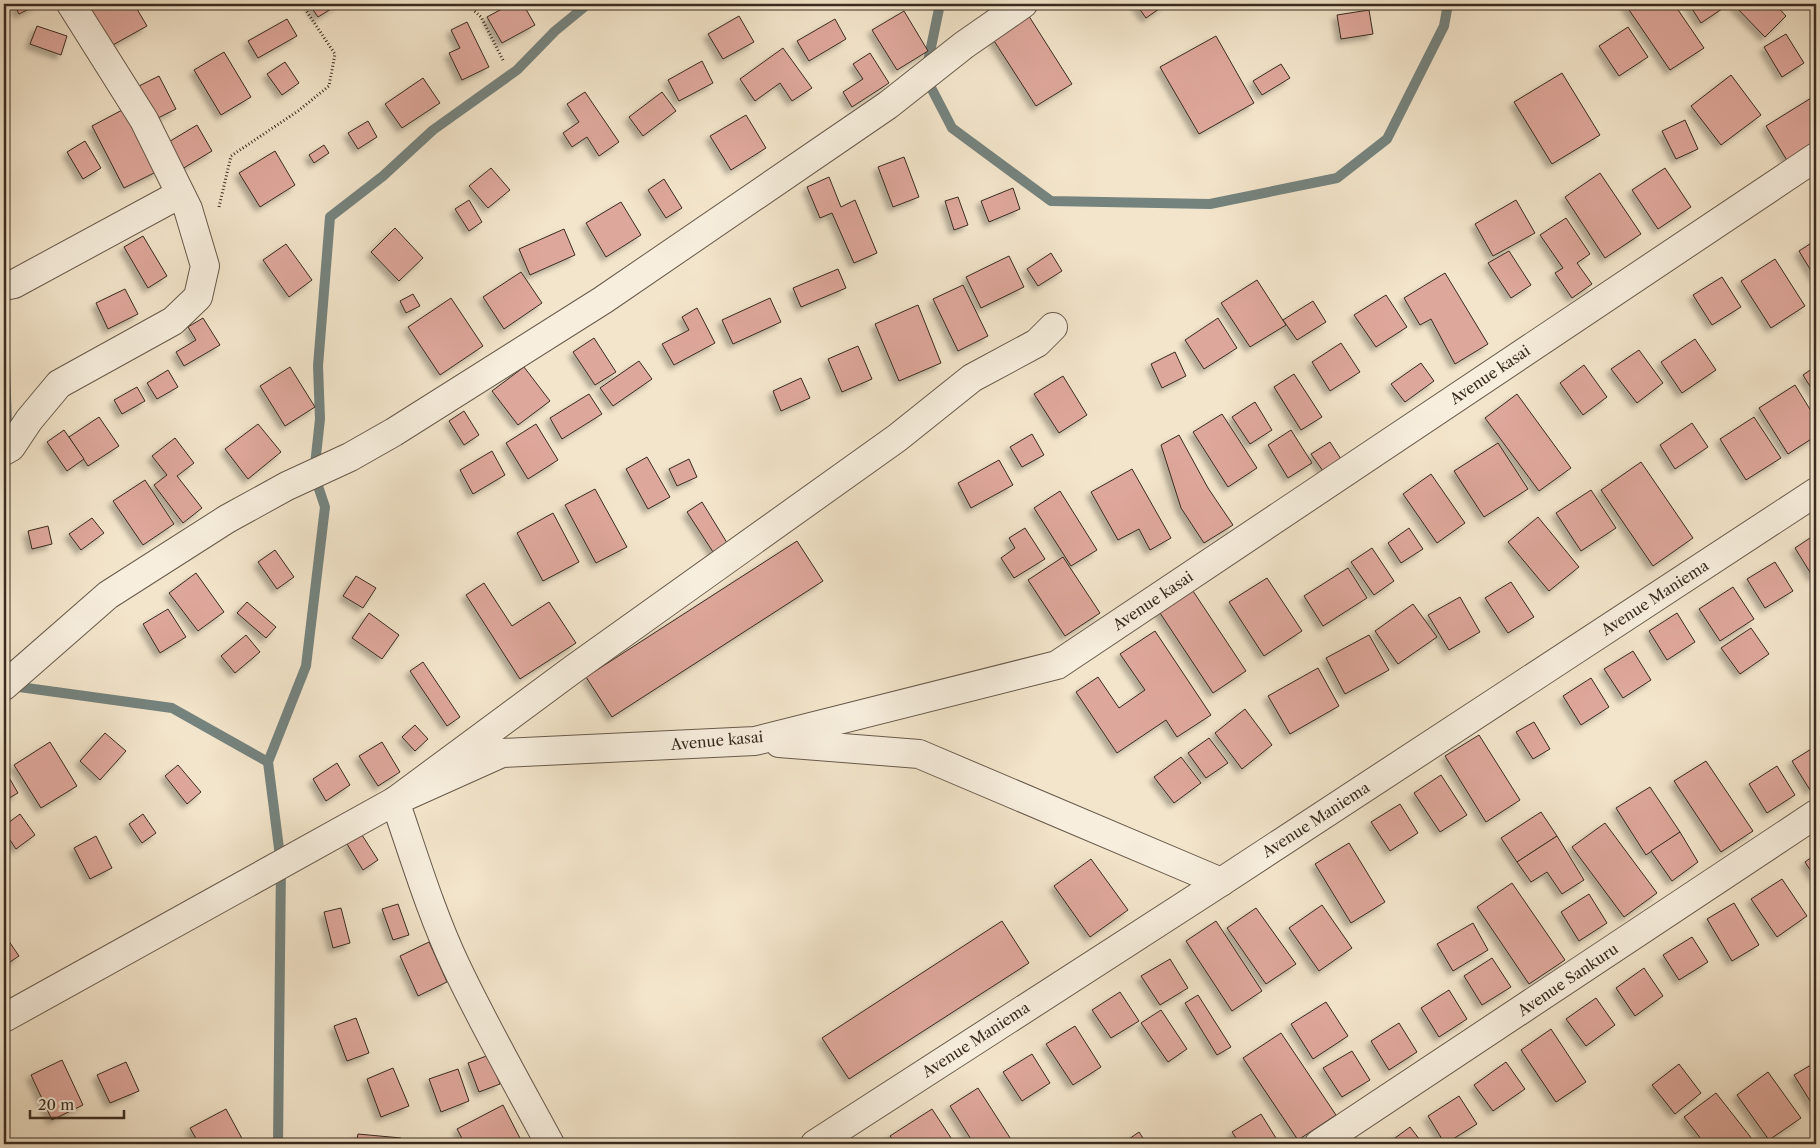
<svg xmlns="http://www.w3.org/2000/svg" width="1820" height="1148" font-family="'Libre Caslon Text',serif">
<style>
.lines{fill:none;stroke-linecap:round;stroke-linejoin:round}
.stream{stroke:#75837e;stroke-width:10}
.building{fill:#dea79b;stroke:#392c20;filter:url(#shadow)}
.minor-casing{stroke:#685a4b;stroke-width:30}
.path{stroke:#392c20;stroke-width:3;stroke-dasharray:1 2.5;stroke-linecap:butt}
.minor{stroke:#f7eedd;stroke-width:28}
.labels{text-anchor:middle;stroke-width:5;stroke-linejoin:round;paint-order:stroke}
.street-label{font-size:15px;fill:#392c20;stroke:#f7eedd}
</style>
<defs>
<filter id="shadow"><feDropShadow dx="-4.5" dy="4.5" stdDeviation="2.5" flood-color="#0004"/></filter>
</defs>
<rect width="100%" height="100%" fill="#f3e5cb"/>
<filter id="stains"><feTurbulence type="fractalNoise" baseFrequency=".004" numOctaves="4"/><feColorMatrix values="0 0 0 0 .2 0 0 0 0 .09 0 0 0 0 .02 0 0 0 .5 -.17"/></filter>
<radialGradient id="worn" r=".72"><stop offset=".6" stop-color="#630" stop-opacity="0"/><stop offset="1" stop-color="#630" stop-opacity=".3"/></radialGradient>
<g class="lines">
<g class="stream">
<polyline points="940,4 925,76 952,128 1051,201 1210,204 1337,178 1387,139 1444,26 1448,4"/>
<polyline points="4,363 5,366 7,427 4,431"/>
<polyline points="12,686 172,708 268,762"/>
<polyline points="278,1144 281,864 268,762 306,666 325,507 314,474 320,419 318,366 330,217 383,176 433,130 517,70 555,31 588,4"/>
</g>
</g>
<g class="building">
<polygon points="14,4 39,4 19,14"/>
<polygon points="88,4 134,4 147,26 111,46"/>
<polygon points="309,4 339,4 318,17"/>
<polygon points="511,4 523,4 535,25 502,43 487,17"/>
<polygon points="1136,4 1166,4 1146,18"/>
<polygon points="1625,4 1674,4 1704,48 1670,70"/>
<polygon points="1689,4 1719,4 1722,9 1701,23"/>
<polygon points="1733,4 1775,4 1786,16 1765,37"/>
<polygon points="1025,10 1072,84 1036,106 989,33"/>
<polygon points="1369,10 1373,34 1341,39 1337,15"/>
<polygon points="904,11 928,51 897,70 872,30"/>
<polygon points="739,16 754,42 723,59 708,34"/>
<polygon points="287,19 297,36 258,58 248,41"/>
<polygon points="835,19 846,39 809,61 797,41"/>
<polygon points="467,22 489,67 462,80 449,53 460,48 451,30"/>
<polygon points="37,26 67,36 61,55 30,44"/>
<polygon points="1628,27 1648,57 1619,76 1599,46"/>
<polygon points="1786,34 1804,63 1782,77 1764,47"/>
<polygon points="1216,36 1254,103 1199,134 1160,67"/>
<polygon points="783,48 812,88 792,101 780,83 755,101 740,79"/>
<polygon points="224,52 251,97 221,115 194,70"/>
<polygon points="870,53 889,83 852,107 843,92 863,79 853,64"/>
<polygon points="702,61 713,83 679,101 668,80"/>
<polygon points="285,62 299,83 282,95 267,74"/>
<polygon points="1281,64 1290,78 1262,95 1253,81"/>
<polygon points="1562,73 1600,135 1552,164 1514,102"/>
<polygon points="1731,75 1761,115 1721,145 1691,106"/>
<polygon points="159,76 176,109 150,122 133,89"/>
<polygon points="423,78 440,103 402,128 385,104"/>
<polygon points="585,92 619,142 599,156 587,137 572,147 563,133 579,122 567,104"/>
<polygon points="662,92 676,111 643,136 629,117"/>
<polygon points="1816,95 1816,152 1791,167 1766,126"/>
<polygon points="126,108 158,171 124,188 92,126"/>
<polygon points="746,115 766,148 731,170 710,136"/>
<polygon points="1685,120 1698,149 1676,159 1662,131"/>
<polygon points="368,121 377,137 358,149 348,133"/>
<polygon points="197,125 212,151 182,169 167,143"/>
<polygon points="85,141 101,168 83,179 67,152"/>
<polygon points="324,145 329,153 314,163 309,155"/>
<polygon points="275,151 295,185 260,207 239,173"/>
<polygon points="904,157 919,197 893,207 878,167"/>
<polygon points="491,168 510,190 488,208 469,186"/>
<polygon points="1665,168 1691,207 1658,229 1632,190"/>
<polygon points="1600,173 1641,234 1605,258 1565,197"/>
<polygon points="829,177 841,207 855,200 877,253 854,263 832,213 820,218 807,187"/>
<polygon points="664,179 682,208 666,218 648,190"/>
<polygon points="1013,188 1020,209 989,222 981,201"/>
<polygon points="958,197 968,225 954,230 945,201"/>
<polygon points="469,200 482,222 469,231 455,209"/>
<polygon points="1516,200 1535,233 1493,256 1475,224"/>
<polygon points="621,202 641,235 606,257 586,223"/>
<polygon points="1566,218 1590,254 1577,263 1592,284 1572,298 1555,273 1563,268 1540,235"/>
<polygon points="395,228 423,258 399,281 371,252"/>
<polygon points="564,229 575,255 530,275 519,249"/>
<polygon points="143,236 167,276 148,288 124,247"/>
<polygon points="1816,240 1816,279 1799,251"/>
<polygon points="286,244 312,280 289,297 263,260"/>
<polygon points="1509,251 1531,285 1511,298 1488,263"/>
<polygon points="1051,253 1062,271 1038,286 1027,269"/>
<polygon points="1009,256 1024,287 981,308 966,277"/>
<polygon points="1775,259 1805,306 1771,328 1741,281"/>
<polygon points="838,269 846,288 801,307 793,288"/>
<polygon points="521,272 542,303 504,329 483,297"/>
<polygon points="1445,273 1488,344 1455,364 1431,319 1420,325 1404,298"/>
<polygon points="1722,277 1741,307 1712,325 1693,295"/>
<polygon points="1257,280 1286,325 1250,347 1221,303"/>
<polygon points="963,285 988,336 958,351 933,299"/>
<polygon points="125,289 138,314 108,329 96,303"/>
<polygon points="413,294 420,306 406,313 400,301"/>
<polygon points="1386,295 1407,327 1376,347 1354,315"/>
<polygon points="451,298 483,346 440,375 408,327"/>
<polygon points="770,298 781,322 733,344 722,320"/>
<polygon points="1313,301 1326,322 1297,340 1283,320"/>
<polygon points="918,305 941,363 899,381 875,324"/>
<polygon points="697,308 715,343 674,365 662,344 689,330 682,317"/>
<polygon points="203,318 220,345 184,366 176,352 196,340 188,327"/>
<polygon points="1218,318 1237,348 1204,369 1185,340"/>
<polygon points="594,338 616,372 595,385 573,352"/>
<polygon points="1695,339 1716,370 1682,393 1661,362"/>
<polygon points="1341,343 1360,372 1330,391 1312,362"/>
<polygon points="858,346 872,379 842,392 828,359"/>
<polygon points="1639,350 1663,383 1637,403 1611,369"/>
<polygon points="1175,352 1186,376 1162,388 1151,364"/>
<polygon points="639,361 652,379 613,406 600,388"/>
<polygon points="1421,363 1434,381 1405,402 1391,384"/>
<polygon points="1584,365 1607,397 1583,415 1560,383"/>
<polygon points="1816,366 1816,396 1803,375"/>
<polygon points="290,367 315,407 285,426 260,386"/>
<polygon points="524,367 550,401 518,425 492,391"/>
<polygon points="168,370 178,387 157,399 147,383"/>
<polygon points="1294,374 1322,417 1301,430 1274,387"/>
<polygon points="1063,376 1087,415 1059,433 1034,394"/>
<polygon points="801,378 810,398 781,411 773,391"/>
<polygon points="1795,385 1816,419 1816,436 1788,454 1759,408"/>
<polygon points="137,387 145,401 122,414 114,400"/>
<polygon points="589,394 602,414 562,439 550,418"/>
<polygon points="1517,394 1571,468 1539,491 1485,418"/>
<polygon points="1255,402 1272,430 1250,444 1232,417"/>
<polygon points="464,411 479,435 464,445 449,421"/>
<polygon points="1222,414 1257,468 1228,487 1193,432"/>
<polygon points="99,417 119,446 88,466 69,437"/>
<polygon points="1754,417 1781,458 1746,480 1720,439"/>
<polygon points="1692,423 1708,447 1675,469 1660,445"/>
<polygon points="258,424 281,452 248,479 225,449"/>
<polygon points="536,424 558,460 528,479 506,443"/>
<polygon points="64,430 84,459 67,471 47,442"/>
<polygon points="1291,430 1312,463 1288,478 1268,445"/>
<polygon points="1032,434 1044,455 1022,467 1010,447"/>
<polygon points="1179,435 1208,488 1233,525 1204,543 1181,508 1161,445"/>
<polygon points="175,438 194,463 177,476 202,508 183,523 154,485 167,475 152,456"/>
<polygon points="1330,442 1341,459 1323,471 1311,454"/>
<polygon points="1498,443 1528,489 1484,517 1454,471"/>
<polygon points="492,451 505,475 473,494 460,470"/>
<polygon points="647,457 670,497 648,509 626,469"/>
<polygon points="689,459 697,477 677,486 669,469"/>
<polygon points="999,460 1013,485 971,508 958,483"/>
<polygon points="1641,462 1693,538 1653,566 1601,490"/>
<polygon points="1132,469 1171,538 1150,550 1139,529 1118,540 1091,492"/>
<polygon points="1431,474 1465,523 1437,543 1403,494"/>
<polygon points="145,480 174,524 143,545 113,501"/>
<polygon points="595,489 627,547 596,563 565,505"/>
<polygon points="1591,490 1616,528 1581,551 1556,513"/>
<polygon points="1060,491 1097,550 1071,566 1034,508"/>
<polygon points="702,502 729,546 715,555 687,512"/>
<polygon points="553,513 579,562 543,581 517,533"/>
<polygon points="1538,517 1579,567 1549,591 1508,542"/>
<polygon points="92,518 104,533 81,550 69,534"/>
<polygon points="48,526 52,544 32,549 28,531"/>
<polygon points="1025,528 1045,559 1014,578 1001,558 1015,548 1009,538"/>
<polygon points="1409,528 1423,549 1401,563 1388,543"/>
<polygon points="1816,534 1816,575 1813,577 1795,548"/>
<polygon points="797,541 823,581 612,717 586,677"/>
<polygon points="1372,548 1394,581 1374,595 1351,562"/>
<polygon points="275,550 294,577 277,589 258,562"/>
<polygon points="1063,557 1100,613 1065,636 1028,580"/>
<polygon points="1775,562 1793,591 1765,608 1747,579"/>
<polygon points="1348,568 1367,598 1323,626 1304,596"/>
<polygon points="196,573 224,612 198,631 169,593"/>
<polygon points="356,576 376,588 363,608 343,596"/>
<polygon points="1267,578 1302,631 1264,656 1229,602"/>
<polygon points="1511,582 1534,617 1508,633 1485,598"/>
<polygon points="484,583 512,626 549,602 576,643 520,679 466,595"/>
<polygon points="1733,587 1754,619 1720,641 1699,609"/>
<polygon points="1191,588 1246,671 1213,693 1158,610"/>
<polygon points="1460,597 1480,632 1449,650 1428,615"/>
<polygon points="247,602 276,627 266,638 237,613"/>
<polygon points="1413,604 1437,637 1398,664 1375,631"/>
<polygon points="168,609 186,637 160,653 143,624"/>
<polygon points="369,613 399,635 382,659 352,638"/>
<polygon points="1677,613 1695,642 1667,660 1649,631"/>
<polygon points="1751,628 1769,654 1740,674 1721,648"/>
<polygon points="1155,631 1211,715 1177,737 1166,720 1117,753 1076,692 1098,677 1119,708 1145,690 1120,654"/>
<polygon points="246,635 260,652 235,673 221,656"/>
<polygon points="1369,635 1389,670 1345,694 1326,658"/>
<polygon points="1633,651 1651,680 1623,698 1604,669"/>
<polygon points="423,662 460,717 447,726 410,671"/>
<polygon points="1318,668 1339,706 1290,734 1268,696"/>
<polygon points="1591,678 1609,707 1581,725 1563,696"/>
<polygon points="1245,709 1272,745 1242,769 1215,733"/>
<polygon points="1534,722 1550,749 1533,759 1516,732"/>
<polygon points="415,725 428,739 415,751 402,737"/>
<polygon points="105,733 126,751 100,780 80,761"/>
<polygon points="1479,735 1520,800 1486,822 1445,756"/>
<polygon points="1209,738 1228,763 1206,778 1188,753"/>
<polygon points="50,742 77,786 41,808 14,765"/>
<polygon points="382,742 400,772 378,786 359,756"/>
<polygon points="1816,746 1816,786 1810,790 1792,761"/>
<polygon points="1181,757 1201,783 1174,803 1154,777"/>
<polygon points="1706,761 1753,831 1721,852 1674,781"/>
<polygon points="337,763 350,785 326,801 313,779"/>
<polygon points="178,765 201,792 187,804 165,776"/>
<polygon points="1777,766 1795,795 1767,813 1749,784"/>
<polygon points="4,769 18,793 4,801"/>
<polygon points="1441,775 1467,815 1440,832 1414,793"/>
<polygon points="1650,787 1680,832 1646,855 1616,808"/>
<polygon points="1400,804 1418,833 1390,851 1371,822"/>
<polygon points="1541,812 1557,836 1517,862 1501,838"/>
<polygon points="20,814 35,835 16,849 4,831 4,826"/>
<polygon points="143,814 156,833 142,843 129,824"/>
<polygon points="1605,823 1657,893 1624,917 1572,847"/>
<polygon points="1680,832 1698,862 1672,881 1651,851"/>
<polygon points="362,835 378,860 363,870 347,844"/>
<polygon points="96,836 112,868 90,879 74,848"/>
<polygon points="1557,836 1584,880 1562,894 1547,872 1531,882 1517,862"/>
<polygon points="1349,843 1385,902 1351,923 1315,864"/>
<polygon points="1816,854 1816,879 1805,862"/>
<polygon points="1091,859 1128,910 1090,937 1054,886"/>
<polygon points="1782,879 1807,916 1777,937 1751,899"/>
<polygon points="1512,883 1565,960 1529,984 1477,907"/>
<polygon points="1589,894 1607,923 1579,941 1561,912"/>
<polygon points="1734,903 1759,945 1732,961 1707,919"/>
<polygon points="398,904 409,935 393,940 382,909"/>
<polygon points="1322,905 1352,948 1319,971 1289,928"/>
<polygon points="341,908 350,943 333,948 324,912"/>
<polygon points="1256,908 1296,964 1266,984 1227,928"/>
<polygon points="1002,921 1029,963 849,1079 822,1038"/>
<polygon points="1216,921 1262,991 1232,1011 1186,941"/>
<polygon points="1473,923 1488,950 1453,971 1437,944"/>
<polygon points="4,934 19,956 4,966"/>
<polygon points="1692,937 1708,962 1679,980 1663,955"/>
<polygon points="429,942 447,982 418,996 400,956"/>
<polygon points="1492,958 1511,987 1482,1005 1464,976"/>
<polygon points="1170,959 1188,988 1160,1005 1141,976"/>
<polygon points="1644,968 1663,996 1635,1016 1616,988"/>
<polygon points="1449,990 1467,1019 1439,1037 1421,1008"/>
<polygon points="1120,992 1139,1021 1111,1038 1092,1010"/>
<polygon points="1198,995 1231,1047 1217,1055 1185,1003"/>
<polygon points="1596,998 1615,1025 1586,1046 1566,1019"/>
<polygon points="1326,1002 1348,1036 1313,1059 1291,1024"/>
<polygon points="1161,1010 1187,1049 1168,1062 1141,1023"/>
<polygon points="356,1018 369,1053 347,1061 334,1026"/>
<polygon points="1399,1023 1417,1052 1389,1070 1371,1041"/>
<polygon points="1075,1026 1101,1067 1073,1085 1046,1044"/>
<polygon points="1551,1029 1586,1082 1556,1102 1521,1050"/>
<polygon points="1281,1033 1336,1115 1298,1140 1243,1058"/>
<polygon points="1352,1051 1370,1080 1342,1097 1323,1068"/>
<polygon points="1032,1054 1050,1083 1022,1101 1003,1072"/>
<polygon points="489,1055 500,1084 479,1092 468,1063"/>
<polygon points="62,1060 83,1105 52,1120 31,1075"/>
<polygon points="126,1062 139,1091 110,1103 97,1075"/>
<polygon points="1506,1062 1525,1089 1493,1111 1474,1085"/>
<polygon points="1816,1062 1816,1108 1815,1109 1794,1075"/>
<polygon points="1679,1064 1701,1093 1675,1114 1652,1085"/>
<polygon points="393,1068 409,1106 381,1117 367,1079"/>
<polygon points="458,1069 469,1101 441,1112 429,1079"/>
<polygon points="1768,1072 1801,1118 1769,1140 1737,1095"/>
<polygon points="978,1088 1014,1144 974,1144 950,1106"/>
<polygon points="1716,1093 1756,1144 1705,1144 1684,1117"/>
<polygon points="1459,1096 1477,1124 1445,1144 1428,1116"/>
<polygon points="503,1105 523,1144 465,1144 457,1129"/>
<polygon points="226,1109 245,1144 199,1144 190,1128"/>
<polygon points="932,1109 955,1144 896,1144 890,1136"/>
<polygon points="1261,1114 1279,1143 1240,1144 1232,1132"/>
<polygon points="1410,1127 1423,1144 1387,1144"/>
<polygon points="1139,1132 1147,1144 1122,1144"/>
<polygon points="358,1134 401,1138 400,1144 356,1144"/>
</g>
<g class="lines">
<g class="minor-casing">
<g id="minor">
<polyline points="4,286 14,284 180,194"/>
<polyline points="4,451 11,447 29,420 59,384 173,321 198,297 205,266 188,209 144,120 71,4"/>
<polyline points="4,686 108,595 227,519 287,486 350,457 394,432 603,300 888,105 964,45 1023,4"/>
<polyline points="779,743 919,754 1221,882"/>
<polyline points="395,801 502,753 755,741 1057,665 1816,157"/>
<path d="M395,801C414,856 431,913 456,966C485,1027 518,1085 550,1144"/>
<polyline points="4,1018 395,801 572,670 897,438 972,378 1037,343 1053,327"/>
<polyline points="815,1144 1221,882 1816,492"/>
<polyline points="1319,1144 1816,814"/>
</g>
</g>
<g class="path">
<polyline points="467,4 481,17 504,62"/>
<polyline points="219,207 231,156 298,111 329,86 335,54 305,9"/>
</g>
<use href="#minor" class="minor"/>
</g>
<g class="labels">
<g class="street-label">
<text transform="translate(1490 375) rotate(-34)" y="5">Avenue kasai</text>
<text transform="translate(1655 598) rotate(-33)" y="5">Avenue Maniema</text>
<text transform="translate(1153 601) rotate(-34)" y="5">Avenue kasai</text>
<text transform="translate(717 741) rotate(-5)" y="5">Avenue kasai</text>
<text transform="translate(1316 820) rotate(-33)" y="5">Avenue Maniema</text>
<text transform="translate(1568 980) rotate(-34)" y="5">Avenue Sankuru</text>
<text transform="translate(976 1040) rotate(-33)" y="5">Avenue Maniema</text>
</g>
</g>
<rect width="1820" height="1148" fill="none" stroke="#f3e5cb" stroke-width="20"/>
<rect x="5" y="5" width="1810" height="1138" fill="none" stroke="#392c20" stroke-width="2.5"/>
<rect x="10" y="10" width="1800" height="1128" fill="none" stroke="#392c20"/>
<path d="M30 1110v8h94v-8" fill="none" stroke="#392c20" stroke-width="2.5"/>
<text x="38" y="1110" font-size="15" fill="#392c20" stroke="#f7eedd" stroke-width="4" paint-order="stroke">20 m</text>
<rect width="100%" height="100%" filter="url(#stains)"/>
<rect width="100%" height="100%" fill="url(#worn)"/>
</svg>
